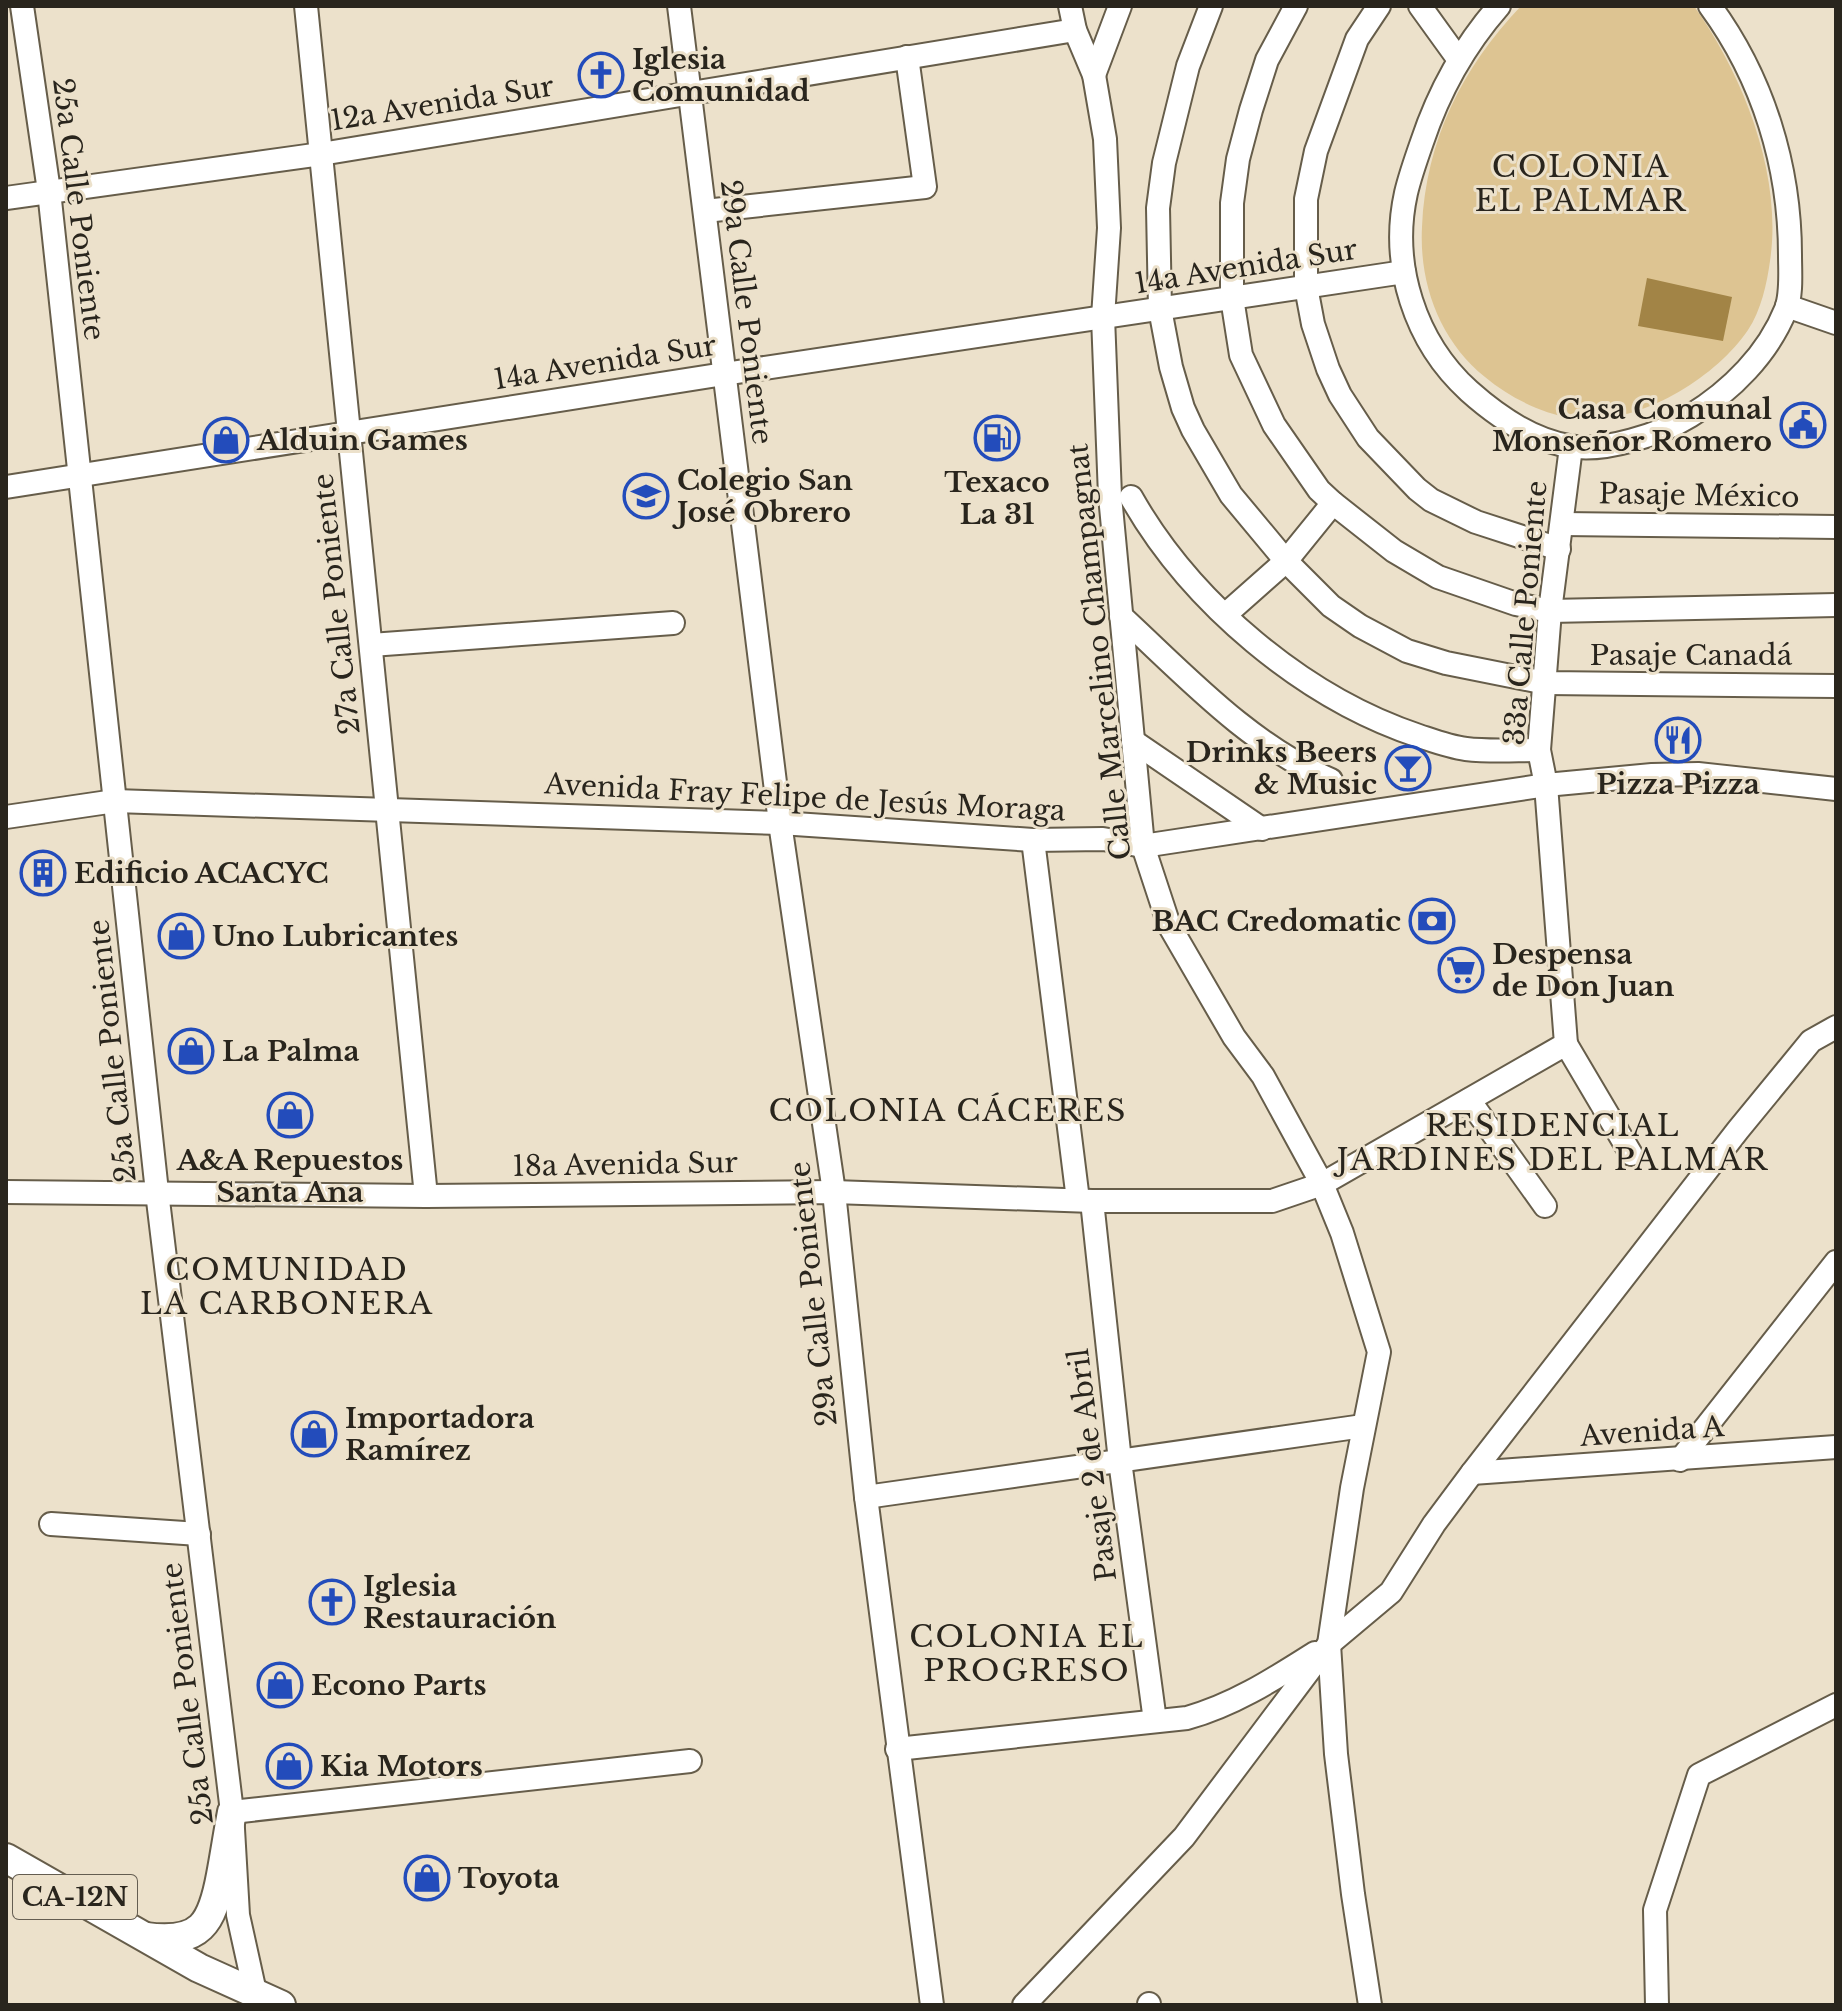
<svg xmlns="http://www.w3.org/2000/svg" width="1842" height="2011" font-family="'Libre Baskerville',serif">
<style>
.green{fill:#ddc492}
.water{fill:#a28446}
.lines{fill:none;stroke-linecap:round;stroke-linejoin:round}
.minor-casing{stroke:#665d4a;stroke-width:26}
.major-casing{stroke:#665d4a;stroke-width:32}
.minor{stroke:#fff;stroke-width:22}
.major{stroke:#fff;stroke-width:28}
.labels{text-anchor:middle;stroke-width:6;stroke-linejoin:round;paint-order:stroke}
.shield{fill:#ece1cb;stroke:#645d51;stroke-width:2}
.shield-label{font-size:26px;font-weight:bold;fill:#29251d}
.poi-label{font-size:28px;font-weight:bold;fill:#29251d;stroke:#ece1cb;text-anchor:start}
.street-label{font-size:28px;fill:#29251d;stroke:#ece1cb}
.neighbourhood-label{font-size:30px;letter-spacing:2px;fill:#29251d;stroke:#ece1cb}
</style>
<rect width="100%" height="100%" fill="#ece1cb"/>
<path class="green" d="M1521,6H1694C1743,75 1783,175 1770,261C1767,283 1761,311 1748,330C1714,380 1634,428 1572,418C1540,413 1509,397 1485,377C1440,341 1419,284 1422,227C1426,140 1462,68 1521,6Z"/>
<polygon class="water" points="1647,278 1732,297 1723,341 1638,326"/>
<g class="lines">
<g class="minor-casing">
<g id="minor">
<polyline points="22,6 49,191 157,1192 232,1812 238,1915 255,1992"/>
<polyline points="306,6 426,1196"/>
<polyline points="679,6 780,823 834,1192 866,1497 932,2005"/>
<polyline points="1070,6 1075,30 1094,75 1105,139 1109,228 1103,317 1110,496 1143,846 1169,925 1234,1037 1263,1076 1322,1184 1342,1233 1379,1352 1352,1488 1329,1644 1336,1754 1353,1894 1370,2005"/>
<polyline points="1211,6 1188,66 1164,163 1158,208 1160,309 1171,367 1183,408 1193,430 1231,495 1286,561 1331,606 1360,626 1407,651 1446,663 1546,683 1836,686"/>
<polyline points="1296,6 1267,60 1251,110 1238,159 1232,203 1232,298 1241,355 1274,425 1319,490 1333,503 1394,551 1438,577 1516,604 1550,611 1836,605"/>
<polyline points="1379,6 1357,39 1316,151 1306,199 1306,287 1313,324 1328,369 1340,395 1368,438 1417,489 1431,500 1476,522 1559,549"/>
<polyline points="1420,6 1459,60"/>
<path d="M1499,6C1464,46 1439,91 1422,142C1416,159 1410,176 1406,193C1390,265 1415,342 1469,391C1497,416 1532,440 1569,446C1604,453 1661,434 1690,416C1731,391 1768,354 1786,309C1792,294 1790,272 1790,255C1790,166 1763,78 1710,6"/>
<polyline points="1094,75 1120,6"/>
<polyline points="6,198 321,154 1075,30"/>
<polyline points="705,211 925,187 907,57"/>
<polyline points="1787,306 1836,323"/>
<polyline points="6,487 724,374 1404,272"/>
<path d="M1131,497C1191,603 1304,698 1419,736C1434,741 1450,747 1466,749C1490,752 1515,750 1539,750"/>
<polyline points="1562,524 1836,527"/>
<polyline points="1225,615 1286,561 1333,503"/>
<path d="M1121,616C1185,675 1249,745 1331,780"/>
<polyline points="371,645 673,623"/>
<polyline points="1133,741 1262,829"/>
<polyline points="6,817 115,801 780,823 1033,840 1103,839 1143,846 1546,785 1652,775 1698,774 1836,789"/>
<polyline points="1033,840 1078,1200"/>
<polyline points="1566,1044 1631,1154"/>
<polyline points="1469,1100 1545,1206"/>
<polyline points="6,1192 426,1196 834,1192 1092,1201 1272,1201 1322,1184 1566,1044 1546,785 1539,750 1550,611 1571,447"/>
<polyline points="1092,1201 1120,1461 1155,1721"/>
<polyline points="1680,1460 1836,1262"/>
<polyline points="1472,1473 1836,1447"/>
<polyline points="866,1497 1363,1426"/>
<polyline points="51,1524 199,1534"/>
<path d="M897,1749L1187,1718C1234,1705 1274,1679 1315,1653"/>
<polyline points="232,1812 690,1761"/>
<polyline points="1149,2004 1149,2005"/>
<polyline points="1024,2005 1184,1837 1329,1644 1391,1592 1434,1524 1472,1473 1738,1130 1811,1041 1836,1027"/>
<polyline points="1657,2005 1655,1910 1699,1775 1836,1705"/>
</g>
</g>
<g class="major-casing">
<g id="major">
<polyline points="6,1858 199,1968 281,2005"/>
<path d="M146,1937C201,1944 212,1924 221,1875C225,1854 228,1833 232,1812"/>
</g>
</g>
<use href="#minor" class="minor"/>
<use href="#major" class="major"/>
</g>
<defs>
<g id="church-ring" transform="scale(2.3)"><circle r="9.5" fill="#ece1cb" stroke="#234cbb" stroke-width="1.5"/><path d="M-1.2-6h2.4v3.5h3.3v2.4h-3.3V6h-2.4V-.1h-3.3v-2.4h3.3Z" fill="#234cbb"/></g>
<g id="civic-ring" transform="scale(2.3)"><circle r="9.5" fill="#ece1cb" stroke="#234cbb" stroke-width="1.5"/><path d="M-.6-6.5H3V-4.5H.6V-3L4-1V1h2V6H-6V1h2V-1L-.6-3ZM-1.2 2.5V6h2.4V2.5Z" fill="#234cbb"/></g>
<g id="fuel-ring" transform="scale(2.3)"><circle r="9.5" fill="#ece1cb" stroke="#234cbb" stroke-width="1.5"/><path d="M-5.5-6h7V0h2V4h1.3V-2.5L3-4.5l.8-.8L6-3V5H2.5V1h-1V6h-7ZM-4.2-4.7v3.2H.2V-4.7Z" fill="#234cbb"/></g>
<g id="shop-ring" transform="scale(2.3)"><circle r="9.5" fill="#ece1cb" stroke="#234cbb" stroke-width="1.5"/><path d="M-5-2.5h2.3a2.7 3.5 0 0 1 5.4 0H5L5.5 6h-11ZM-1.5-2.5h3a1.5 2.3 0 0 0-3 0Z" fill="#234cbb"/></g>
<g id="school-ring" transform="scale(2.3)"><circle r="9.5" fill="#ece1cb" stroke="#234cbb" stroke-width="1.5"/><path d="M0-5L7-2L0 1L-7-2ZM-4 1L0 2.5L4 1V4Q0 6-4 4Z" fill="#234cbb"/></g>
<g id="restaurant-ring" transform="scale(2.3)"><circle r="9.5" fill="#ece1cb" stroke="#234cbb" stroke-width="1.5"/><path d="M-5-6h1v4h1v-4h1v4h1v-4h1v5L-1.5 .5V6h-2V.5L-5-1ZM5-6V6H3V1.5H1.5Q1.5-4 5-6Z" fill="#234cbb"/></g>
<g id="bar-ring" transform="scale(2.3)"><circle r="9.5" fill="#ece1cb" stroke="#234cbb" stroke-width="1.5"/><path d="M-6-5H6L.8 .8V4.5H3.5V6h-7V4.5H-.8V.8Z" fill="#234cbb"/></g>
<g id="building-ring" transform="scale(2.3)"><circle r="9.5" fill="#ece1cb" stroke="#234cbb" stroke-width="1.5"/><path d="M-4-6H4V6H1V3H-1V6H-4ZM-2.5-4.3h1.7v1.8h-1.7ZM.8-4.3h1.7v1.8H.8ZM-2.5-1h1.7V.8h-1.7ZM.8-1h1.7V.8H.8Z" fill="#234cbb"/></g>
<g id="bank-ring" transform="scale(2.3)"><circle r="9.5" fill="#ece1cb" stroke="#234cbb" stroke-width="1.5"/><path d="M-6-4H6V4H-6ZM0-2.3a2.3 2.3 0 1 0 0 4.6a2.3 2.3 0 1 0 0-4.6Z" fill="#234cbb"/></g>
<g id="supermarket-ring" transform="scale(2.3)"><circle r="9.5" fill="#ece1cb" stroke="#234cbb" stroke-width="1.5"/><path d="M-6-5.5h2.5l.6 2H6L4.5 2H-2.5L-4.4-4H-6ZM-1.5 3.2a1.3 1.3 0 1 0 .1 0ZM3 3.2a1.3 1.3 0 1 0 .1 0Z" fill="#234cbb"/></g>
</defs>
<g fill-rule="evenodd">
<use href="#church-ring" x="601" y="75"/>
<use href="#civic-ring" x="1803" y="425"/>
<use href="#fuel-ring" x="997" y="438"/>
<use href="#shop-ring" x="226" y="440"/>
<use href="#school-ring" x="646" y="496"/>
<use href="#restaurant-ring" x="1678" y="740"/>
<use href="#bar-ring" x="1408" y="768"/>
<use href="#building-ring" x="43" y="873"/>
<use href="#bank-ring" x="1432" y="921"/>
<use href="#shop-ring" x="181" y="936"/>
<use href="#supermarket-ring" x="1461" y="970"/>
<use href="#shop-ring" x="191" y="1051"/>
<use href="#shop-ring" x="290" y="1115"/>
<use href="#shop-ring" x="314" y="1434"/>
<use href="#church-ring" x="332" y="1602"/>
<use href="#shop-ring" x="280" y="1685"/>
<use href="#shop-ring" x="289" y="1766"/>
<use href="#shop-ring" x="427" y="1878"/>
</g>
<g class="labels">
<rect class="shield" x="13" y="1875" width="124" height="44" rx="6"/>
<g class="shield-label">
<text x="75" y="1906">CA-12N</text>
</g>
<g class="poi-label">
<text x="632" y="69">Iglesia<tspan x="632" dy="32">Comunidad</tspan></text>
<text x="1772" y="419" text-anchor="end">Casa Comunal<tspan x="1772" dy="32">Monseñor Romero</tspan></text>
<text x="257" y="450">Alduin Games</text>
<text x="677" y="490">Colegio San<tspan x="677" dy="32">José Obrero</tspan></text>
<text x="997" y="492" text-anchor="middle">Texaco<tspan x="997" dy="32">La 31</tspan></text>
<text x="1377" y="762" text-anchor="end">Drinks Beers<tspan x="1377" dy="32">&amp; Music</tspan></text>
<text x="1678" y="794" text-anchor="middle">Pizza Pizza</text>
<text x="74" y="883">Edificio ACACYC</text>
<text x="1401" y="931" text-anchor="end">BAC Credomatic</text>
<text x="212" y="946">Uno Lubricantes</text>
<text x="1492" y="964">Despensa<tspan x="1492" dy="32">de Don Juan</tspan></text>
<text x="222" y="1061">La Palma</text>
<text x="290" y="1170" text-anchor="middle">A&amp;A Repuestos<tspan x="290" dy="32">Santa Ana</tspan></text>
<text x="345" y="1428">Importadora<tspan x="345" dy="32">Ramírez</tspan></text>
<text x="363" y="1596">Iglesia<tspan x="363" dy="32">Restauración</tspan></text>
<text x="311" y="1695">Econo Parts</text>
<text x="320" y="1776">Kia Motors</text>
<text x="458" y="1888">Toyota</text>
</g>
<g class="street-label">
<text transform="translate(442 103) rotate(-9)" y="10">12a Avenida Sur</text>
<text transform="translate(79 209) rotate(83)" y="10">25a Calle Poniente</text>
<text transform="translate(1246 266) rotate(-9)" y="10">14a Avenida Sur</text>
<text transform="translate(747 312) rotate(83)" y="10">29a Calle Poniente</text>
<text transform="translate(605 362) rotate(-9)" y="10">14a Avenida Sur</text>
<text transform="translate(1699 495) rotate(1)" y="10">Pasaje México</text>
<text transform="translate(336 604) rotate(-96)" y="10">27a Calle Poniente</text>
<text transform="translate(1525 613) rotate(-85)" y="10">33a Calle Poniente</text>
<text transform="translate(1099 652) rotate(-96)" y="10">Calle Marcelino Champagnat</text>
<text x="1691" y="665">Pasaje Canadá</text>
<text transform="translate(805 797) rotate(3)" y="10">Avenida Fray Felipe de Jesús Moraga</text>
<text transform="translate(112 1051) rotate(-96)" y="10">25a Calle Poniente</text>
<text transform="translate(625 1164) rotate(-1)" y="10">18a Avenida Sur</text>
<text transform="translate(813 1294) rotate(-96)" y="10">29a Calle Poniente</text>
<text transform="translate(1652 1431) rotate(-4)" y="10">Avenida A</text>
<text transform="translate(1092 1465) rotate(-97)" y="10">Pasaje 2 de Abril</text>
<text transform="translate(187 1694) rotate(-97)" y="10">25a Calle Poniente</text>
</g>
<g class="neighbourhood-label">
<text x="1581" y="177">COLONIA<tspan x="1581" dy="34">EL PALMAR</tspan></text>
<text x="948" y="1121">COLONIA CÁCERES</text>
<text x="1553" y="1136">RESIDENCIAL<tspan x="1553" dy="34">JARDINES DEL PALMAR</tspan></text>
<text x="287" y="1280">COMUNIDAD<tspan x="287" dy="34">LA CARBONERA</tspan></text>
<text x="1027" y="1647">COLONIA EL<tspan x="1027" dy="34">PROGRESO</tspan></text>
</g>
</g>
<rect width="1842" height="2011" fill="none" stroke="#29251d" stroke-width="16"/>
</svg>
